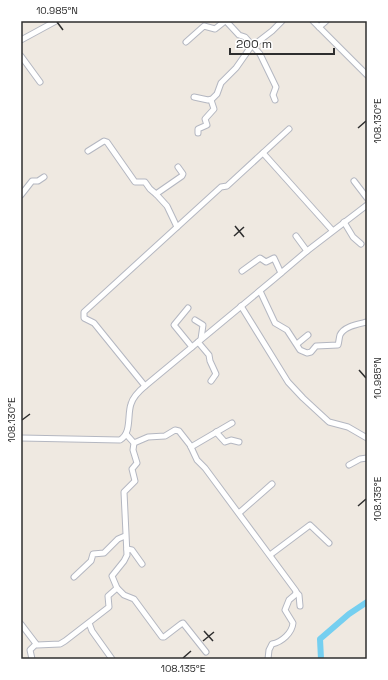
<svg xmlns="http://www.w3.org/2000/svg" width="388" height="680" font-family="'Space Grotesk',sans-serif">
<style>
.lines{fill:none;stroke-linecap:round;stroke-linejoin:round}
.river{stroke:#75cff0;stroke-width:6}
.minor-casing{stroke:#b4b7c1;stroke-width:7}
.minor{stroke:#fff;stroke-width:5}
.ticks{fill:none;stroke:#2e2e2e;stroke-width:1.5}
.neatline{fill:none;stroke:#2e2e2e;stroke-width:1.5}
.ticks-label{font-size:10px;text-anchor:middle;fill:#2e2e2e}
</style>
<rect width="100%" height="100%" fill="#efe9e1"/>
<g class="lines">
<polyline class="river" points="321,659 320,639 349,614 367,602"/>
<g class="minor-casing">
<g id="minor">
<polyline points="226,21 239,35 245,37 260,54 276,87 273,95 275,100"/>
<polyline points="313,21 367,75"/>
<polyline points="319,27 326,21"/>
<polyline points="21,40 56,21"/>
<polyline points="186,42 204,26 215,29 225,21"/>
<polyline points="21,56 40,82"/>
<polyline points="194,97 208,100 212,99 217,94 221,83 236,68 250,48 272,31 282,21"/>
<polyline points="198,133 198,129 207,125 205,119 214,109 211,100"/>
<polyline points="88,151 104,141 107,142 135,182 145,182 150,189 156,194 167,206 177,227"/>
<polyline points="263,153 332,230"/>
<polyline points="354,181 367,198"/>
<polyline points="156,194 182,176 183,174 178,167"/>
<polyline points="21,195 32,181 38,181 44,177"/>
<polyline points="344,222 353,237 361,244"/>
<polyline points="296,236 307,251"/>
<polyline points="242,271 260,258 266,262 274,258 281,273"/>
<path d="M260,291L275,323L287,330L300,350L307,353L311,352L316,346L338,345C339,342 339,338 340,335C344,326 359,324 367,322"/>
<polyline points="241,306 288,382 303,398 329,422 348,427 367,438"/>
<polyline points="188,308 174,325 192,347"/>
<polyline points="195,320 203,325 201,339"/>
<polyline points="198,342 209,355 210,361 216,374 211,381"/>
<polyline points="297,344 308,335"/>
<polyline points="145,386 94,323 84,318 84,312 221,187 227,186 289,129"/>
<polyline points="216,432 225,442 231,440 239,442"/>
<path d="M21,438L120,440C132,433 127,415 131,404C133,397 139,391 145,386L274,279L307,251L367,205"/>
<path d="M134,443L148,437L165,436L175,430L179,431L190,445L197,460L205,468L296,591V594L289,600L285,610L293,623C292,633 282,642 272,644L269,650L268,659"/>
<polyline points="191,447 232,423"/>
<polyline points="349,465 360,459 367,458"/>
<polyline points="239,513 272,484"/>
<polyline points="127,549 132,550 142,564"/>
<polyline points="270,555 310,525 329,543"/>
<polyline points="74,577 91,561 93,554 104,553 118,539 125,536"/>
<polyline points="117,588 124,595 134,599 162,637 164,637 181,624 183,623 206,652"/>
<polyline points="296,592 299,595 300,606"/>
<polyline points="89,623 92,631 112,659"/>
<polyline points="21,624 37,645 60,644 65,641 109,607 108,596 117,588 112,576 124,561 127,555 124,492 135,481 132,469 137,463 133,450 134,443 126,434"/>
<polyline points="32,659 30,650 36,644"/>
</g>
</g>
<use href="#minor" class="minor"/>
</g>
<path class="ticks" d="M57,22L63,30M358,128L366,121M235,226L244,237M234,236L244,227M359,370L366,378M22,420L30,414M358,506L366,499M204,631L213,641M203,641L214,632M183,658L191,651"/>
<rect width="388" height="680" fill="none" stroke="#ffffff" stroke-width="44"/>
<path d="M230 48v6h104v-6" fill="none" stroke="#2e2e2e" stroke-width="2"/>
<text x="236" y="48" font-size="12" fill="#2e2e2e" stroke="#ffffff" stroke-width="3" paint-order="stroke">200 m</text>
<rect x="22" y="22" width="344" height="636" class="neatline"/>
<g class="ticks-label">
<text x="57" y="14">10.985°N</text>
<text transform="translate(377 121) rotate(-90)" y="4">108.130°E</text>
<text transform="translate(377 378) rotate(-90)" y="4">10.985°N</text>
<text transform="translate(11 420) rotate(-90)" y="4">108.130°E</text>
<text transform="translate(377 499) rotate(-90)" y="4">108.135°E</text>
<text x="183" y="672">108.135°E</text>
</g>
</svg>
